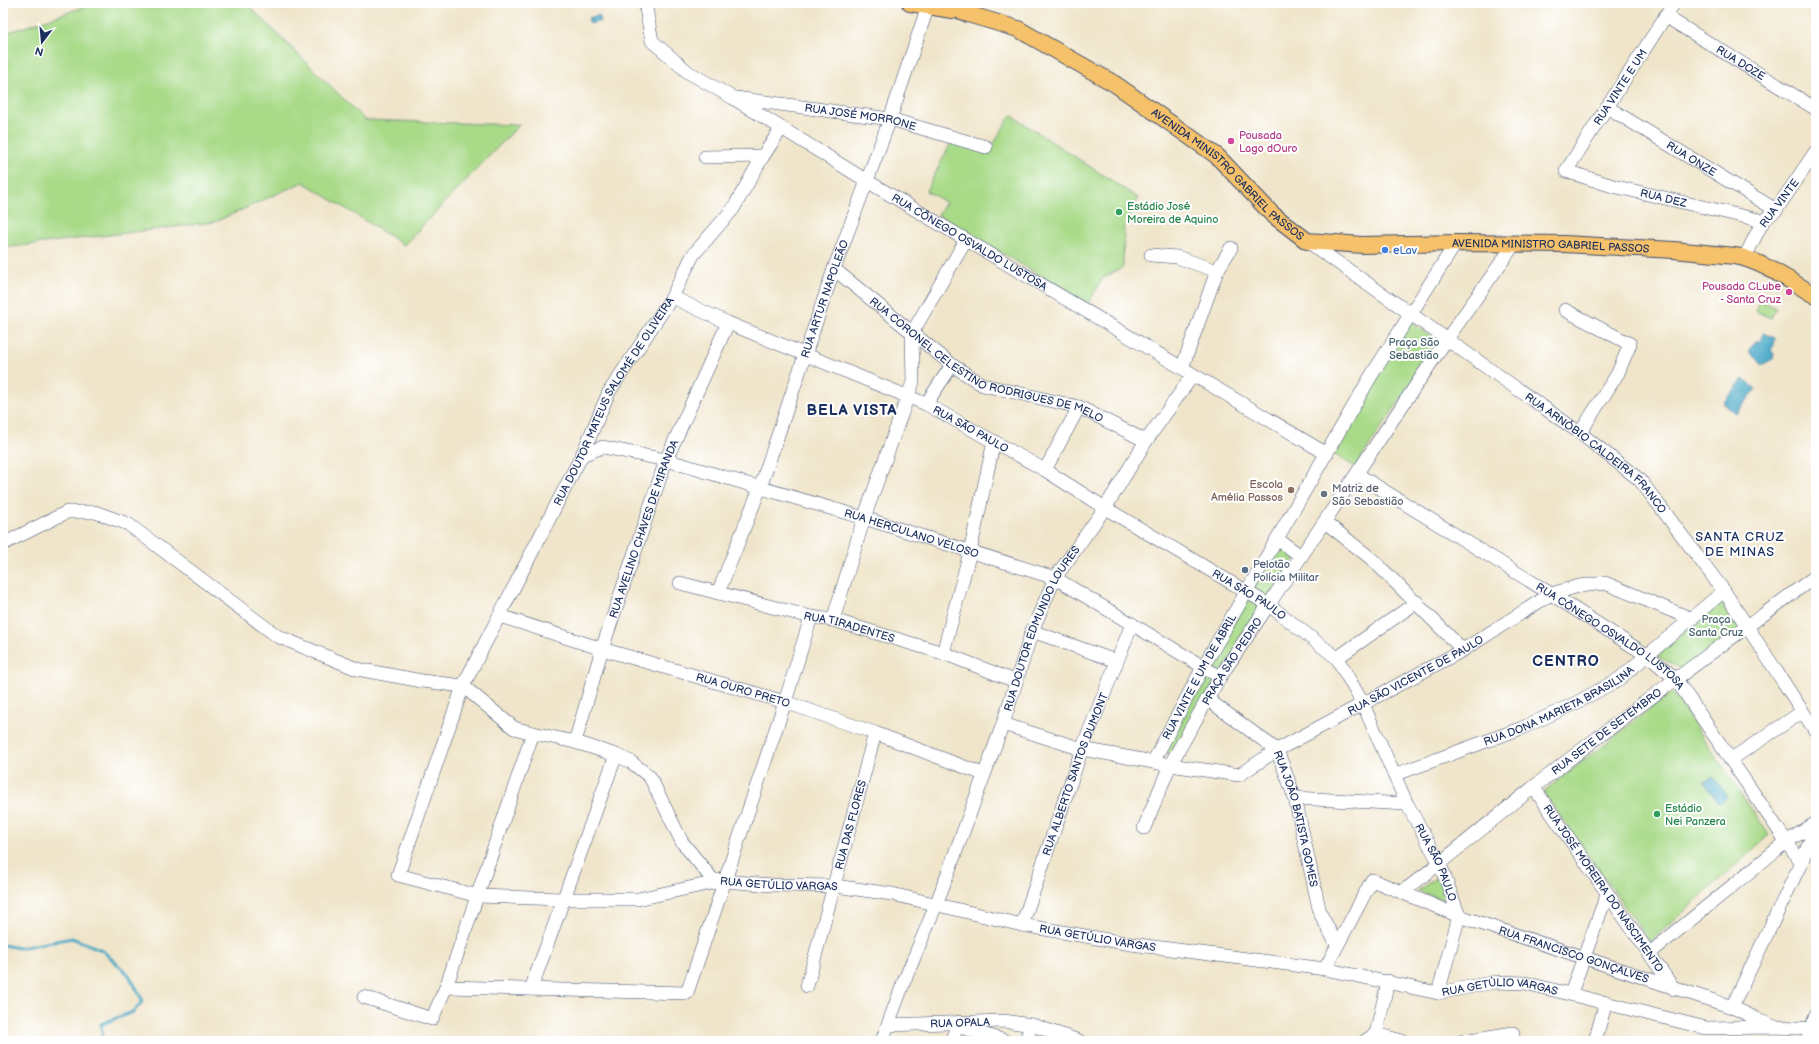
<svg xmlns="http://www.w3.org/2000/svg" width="1819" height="1044" font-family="'Balsamiq Sans',sans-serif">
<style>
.green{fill:#a8da88;stroke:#628473}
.water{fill:#45a7c5;stroke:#306b92}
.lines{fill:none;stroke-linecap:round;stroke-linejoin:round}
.stream{stroke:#45a7c5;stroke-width:3}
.minor-casing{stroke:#3b4a6e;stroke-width:14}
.major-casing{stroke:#3b4a6e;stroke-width:18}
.minor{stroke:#fff;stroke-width:13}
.major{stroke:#f5c16b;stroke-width:16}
.hotel-dot{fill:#d1479c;stroke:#fff;stroke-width:1.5}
.leisure-dot{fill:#2e9e5b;stroke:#fff;stroke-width:1.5}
.shop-dot{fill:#3f7fe0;stroke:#fff;stroke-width:1.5}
.education-dot{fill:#8d6e63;stroke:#fff;stroke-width:1.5}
.worship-dot{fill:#6b7280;stroke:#fff;stroke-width:1.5}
.service-dot{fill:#5c6f8a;stroke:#fff;stroke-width:1.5}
.labels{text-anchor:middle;stroke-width:4;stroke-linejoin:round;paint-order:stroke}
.street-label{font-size:11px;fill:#1b2f5e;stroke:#fff}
.hotel-label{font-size:11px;fill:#b23c85;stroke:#fff;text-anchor:start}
.leisure-label{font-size:11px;fill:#27864d;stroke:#fff;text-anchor:start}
.shop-label{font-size:11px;fill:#366cbe;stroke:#fff;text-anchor:start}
.park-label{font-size:11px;fill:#45626b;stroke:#fff}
.education-label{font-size:11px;fill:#785e54;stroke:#fff;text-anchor:end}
.worship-label{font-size:11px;fill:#5b616d;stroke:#fff;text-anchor:start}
.service-label{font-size:11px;fill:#4e5e75;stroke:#fff;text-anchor:start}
.quarter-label{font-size:13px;letter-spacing:1px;fill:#1b2f5e;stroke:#fff}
.district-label{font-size:15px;font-weight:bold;letter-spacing:1px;fill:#1b2f5e;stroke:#fff}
</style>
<rect width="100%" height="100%" fill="#fff"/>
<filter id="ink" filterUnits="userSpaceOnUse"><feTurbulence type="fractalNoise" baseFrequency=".025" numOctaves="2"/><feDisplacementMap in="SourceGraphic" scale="8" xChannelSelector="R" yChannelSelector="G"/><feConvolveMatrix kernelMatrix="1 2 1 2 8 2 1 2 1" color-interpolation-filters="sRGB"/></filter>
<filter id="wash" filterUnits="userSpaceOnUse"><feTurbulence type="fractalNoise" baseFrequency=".012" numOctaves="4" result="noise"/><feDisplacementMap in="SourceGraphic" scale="16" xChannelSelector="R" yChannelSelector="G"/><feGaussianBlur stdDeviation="0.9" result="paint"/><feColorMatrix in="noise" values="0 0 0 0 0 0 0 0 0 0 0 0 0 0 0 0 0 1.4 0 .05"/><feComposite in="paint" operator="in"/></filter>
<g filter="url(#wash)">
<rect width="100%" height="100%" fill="#f0e5ca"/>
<g class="green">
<polygon points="96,3 246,3 365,120 519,125 404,245 303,182 215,222 3,248 3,34"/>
<polygon points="1011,115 1138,198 1124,225 1123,267 1102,279 1088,304 938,215 946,202 926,191 952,141 990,150"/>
<polygon points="1760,300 1776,308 1771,318 1755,311"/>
<polygon points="1410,321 1439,342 1355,467 1332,453"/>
<polygon points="1280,546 1296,558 1268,598 1253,589"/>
<polygon points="1248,599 1263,608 1221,673 1208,665"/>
<polygon points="1720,600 1739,629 1681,669 1657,656"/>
<polygon points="1205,672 1217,679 1172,756 1161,751"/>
<polygon points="1672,692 1769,835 1650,942 1543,792"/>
<polygon points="1440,874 1453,903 1418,891"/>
</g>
<g class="water">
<polygon points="599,15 601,21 590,24 588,18"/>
<polygon points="1764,333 1775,338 1774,345 1771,350 1774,354 1773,359 1762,365 1749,352 1749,349 1756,342 1760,342"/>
<polygon points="1743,379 1756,389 1736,414 1723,403"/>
<polygon points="1713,776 1728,797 1719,803 1704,782"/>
</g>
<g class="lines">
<polyline class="stream" points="3,945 19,948 72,938 102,950 129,975 143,1001 133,1012 101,1024 103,1041"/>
</g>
</g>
<g filter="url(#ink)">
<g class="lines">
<g class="minor-casing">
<g id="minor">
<path id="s1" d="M645,3L652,41L688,72L733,98L867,181L1327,454"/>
<path id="s2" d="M1674,3L1566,171L1613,186L1763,221"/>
<path id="s3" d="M1665,16L1816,109"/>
<path id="s4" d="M736,98L890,119L986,147"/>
<path id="s5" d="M1607,107L1776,210"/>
<polyline points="705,157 763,156"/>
<path id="s6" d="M1307,241L1580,433L1640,480L1724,591L1816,732"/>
<polyline points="1151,255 1177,257 1217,271"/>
<polyline points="1745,257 1763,221 1776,210 1816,151"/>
<path id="s7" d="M834,269L952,365L983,385L1079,407L1146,441"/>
<path id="s8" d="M672,297L728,323L926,404L1045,470L1105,508L1269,605L1337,658L1363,704L1407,804L1440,864L1459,916L1438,993"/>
<polyline points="1565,310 1630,344 1618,373 1580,433"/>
<polyline points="1182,368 1217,271 1231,248"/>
<polyline points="926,404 952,365"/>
<path id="s9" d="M582,455L603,447L666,460L864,518L1055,578L1220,677"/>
<polyline points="1045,470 1079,407"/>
<path id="s10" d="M1357,474L1551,594L1648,656L1675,678L1801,863"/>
<polyline points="1325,522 1373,560 1463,650"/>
<polyline points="1277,539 1301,556"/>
<polyline points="3,544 67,512 95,512 128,524 277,636 357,669 422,681 463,686"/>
<path id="s11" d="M680,583L811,617L833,620L943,653L1015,681"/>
<path id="s12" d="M718,593L760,488L834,269L890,119L929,3"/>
<path id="s13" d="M500,616L602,649L785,702L875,733L983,774"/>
<polyline points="833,620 864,518 913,382 912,333 966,240"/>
<polyline points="1032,631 1116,661"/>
<polyline points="943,653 970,552 994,441"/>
<polyline points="1337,658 1417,602"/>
<path id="s14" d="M463,686L514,728L533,733L575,742L616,755L631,762L650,777L682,842L713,880L772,885L835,886L892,894L1022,925L1131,944L1325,969L1438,993L1495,982L1525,983L1706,1028L1776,1027L1816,1029"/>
<path id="s15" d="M1207,699L1277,750L1295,798L1320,913L1337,945"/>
<path id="s16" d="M1003,724L1082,749L1170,765L1239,775L1277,750L1463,650L1551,594L1579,586L1605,583L1692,619"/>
<path id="s17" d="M575,742L602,649L666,460L728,323"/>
<polyline points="1730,760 1802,712"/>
<path id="s18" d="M1153,762L1203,667L1371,376L1456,243"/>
<path id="s19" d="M1394,775L1522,728L1576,703L1619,679L1724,591"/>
<path id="s20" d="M1534,788L1674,989"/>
<polyline points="1295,798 1407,804"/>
<path id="s21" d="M1144,828L1170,765L1220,677L1447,339L1515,243"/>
<path id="s22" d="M721,881L638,899H563L478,896L398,875L463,686L582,455L609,392L672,297L693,255L733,209L763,156L781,129"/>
<path id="s23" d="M1402,892C1451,856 1496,816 1544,779C1633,709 1725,643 1816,576"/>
<path id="s24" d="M1022,925L1082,749L1132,624"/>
<polyline points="1650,953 1786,842 1816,823"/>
<path id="s25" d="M1325,969L1372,880L1459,916L1732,1007L1772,1026"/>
<polyline points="1388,981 1376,1034 1402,1041"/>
<path id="s26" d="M807,986L875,733"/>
<polyline points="446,987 533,733"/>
<polyline points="531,989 616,755"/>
<polyline points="1571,993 1607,894"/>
<polyline points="364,997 432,1019 446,987 687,993 785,702 811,617"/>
<polyline points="1732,1007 1801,863 1816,827"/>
<path id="s27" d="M888,1025L1004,1021L1032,1025L1079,1041"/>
<polyline points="957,1026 1005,1041"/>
<path id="s28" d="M882,1041L903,984L936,905L1003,724L1032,631L1055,578L1105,508L1146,441L1193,375"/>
<polyline points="951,1041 959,1022"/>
<polyline points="1025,1041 1032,1025"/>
<polyline points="1365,1041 1376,1034"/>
<polyline points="1463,1041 1513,1033"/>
<polyline points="1595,1041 1606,1002"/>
<polyline points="1807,1041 1816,1014"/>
</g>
</g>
<g class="major-casing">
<g id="major">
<polyline points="910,3 952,10"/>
<path id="s29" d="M943,3L968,14L1018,29L1115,84L1217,156L1272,214L1307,241L1363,245L1456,243L1564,244L1674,250L1735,256C1761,260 1793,283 1816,296"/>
</g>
</g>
<use href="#minor" class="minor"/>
<use href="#major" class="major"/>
</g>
</g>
<g class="hotel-dot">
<circle cx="1231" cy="141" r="4"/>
<circle cx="1789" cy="292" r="4"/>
</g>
<g class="leisure-dot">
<circle cx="1119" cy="212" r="4"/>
<circle cx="1657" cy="814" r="4"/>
</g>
<circle class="shop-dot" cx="1385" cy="250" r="4"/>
<circle class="education-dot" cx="1291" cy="490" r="4"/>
<circle class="worship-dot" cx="1324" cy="494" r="4"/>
<circle class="service-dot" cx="1245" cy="570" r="4"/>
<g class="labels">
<g class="street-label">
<text dy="4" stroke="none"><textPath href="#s3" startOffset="89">RUA DOZE</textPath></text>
<text transform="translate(1620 87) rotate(-57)" y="4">RUA VINTE E UM</text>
<text dy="4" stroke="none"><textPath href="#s4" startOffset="126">RUA JOSÉ MORRONE</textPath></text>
<text dy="4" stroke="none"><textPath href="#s5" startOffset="99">RUA ONZE</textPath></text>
<text dy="4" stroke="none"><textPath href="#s29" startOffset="336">AVENIDA MINISTRO GABRIEL PASSOS</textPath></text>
<text dy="4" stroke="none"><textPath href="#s2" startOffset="301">RUA DEZ</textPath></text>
<text transform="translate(1779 203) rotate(-53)" y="4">RUA VINTE</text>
<text dy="4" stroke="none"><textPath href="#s1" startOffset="415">RUA CÔNEGO OSVALDO LUSTOSA</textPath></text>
<text dy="4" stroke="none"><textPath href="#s29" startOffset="684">AVENIDA MINISTRO GABRIEL PASSOS</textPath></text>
<text dy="4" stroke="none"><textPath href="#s12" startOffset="313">RUA ARTUR NAPOLEÃO</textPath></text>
<text dy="4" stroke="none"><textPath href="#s7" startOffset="181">RUA CORONEL CELESTINO RODRIGUES DE MELO</textPath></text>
<text dy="4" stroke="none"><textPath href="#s22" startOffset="850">RUA DOUTOR MATEUS SALOMÉ DE OLIVEIRA</textPath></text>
<text dy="4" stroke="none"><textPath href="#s8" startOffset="327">RUA SÃO PAULO</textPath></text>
<text dy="4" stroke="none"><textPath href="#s6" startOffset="359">RUA ARNÓBIO CALDEIRA FRANCO</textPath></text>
<text dy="4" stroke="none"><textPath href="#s17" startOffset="224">RUA AVELINO CHAVES DE MIRANDA</textPath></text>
<text dy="4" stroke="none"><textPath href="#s9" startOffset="343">RUA HERCULANO VELOSO</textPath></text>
<text dy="4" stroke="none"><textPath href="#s8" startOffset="651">RUA SÃO PAULO</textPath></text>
<text dy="4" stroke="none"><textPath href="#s11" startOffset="175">RUA TIRADENTES</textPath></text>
<text dy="4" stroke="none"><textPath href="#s28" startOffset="443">RUA DOUTOR EDMUNDO LOURES</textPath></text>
<text dy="4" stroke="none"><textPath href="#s10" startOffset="301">RUA CÔNEGO OSVALDO LUSTOSA</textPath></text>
<text dy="4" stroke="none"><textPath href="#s21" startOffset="189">PRAÇA SÃO PEDRO</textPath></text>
<text dy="4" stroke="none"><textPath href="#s16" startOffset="445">RUA SÃO VICENTE DE PAULO</textPath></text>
<text dy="4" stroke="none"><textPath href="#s18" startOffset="97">RUA VINTE E UM DE ABRIL</textPath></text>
<text dy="4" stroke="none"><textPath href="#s13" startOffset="254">RUA OURO PRETO</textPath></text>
<text dy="4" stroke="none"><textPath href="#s19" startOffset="179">RUA DONA MARIETA BRASILINA</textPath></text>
<text dy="4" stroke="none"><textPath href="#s23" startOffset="260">RUA SETE DE SETEMBRO</textPath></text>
<text dy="4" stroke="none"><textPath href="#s24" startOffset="160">RUA ALBERTO SANTOS DUMONT</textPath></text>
<text dy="4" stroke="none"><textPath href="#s15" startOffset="158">RUA JOÃO BATISTA GOMES</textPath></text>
<text dy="4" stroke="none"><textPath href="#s26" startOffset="167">RUA DAS FLORES</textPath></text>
<text dy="4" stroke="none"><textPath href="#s8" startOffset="987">RUA SÃO PAULO</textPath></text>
<text dy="4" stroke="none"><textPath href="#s14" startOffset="400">RUA GETÚLIO VARGAS</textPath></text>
<text dy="4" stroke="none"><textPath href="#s20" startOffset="122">RUA JOSÉ MOREIRA DO NASCIMENTO</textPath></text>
<text dy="4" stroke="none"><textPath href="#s14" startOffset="724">RUA GETÚLIO VARGAS</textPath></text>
<text dy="4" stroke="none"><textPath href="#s25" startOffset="316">RUA FRANCISCO GONÇALVES</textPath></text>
<text dy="4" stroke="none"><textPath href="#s14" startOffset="1132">RUA GETÚLIO VARGAS</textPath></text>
<text dy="4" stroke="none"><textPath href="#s27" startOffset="72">RUA OPALA</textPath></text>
</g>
<g class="hotel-label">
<text x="1239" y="139">Pousada<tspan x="1239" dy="13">Lago dOuro</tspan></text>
<text x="1781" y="290" text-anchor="end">Pousada CLube<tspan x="1781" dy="13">- Santa Cruz</tspan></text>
</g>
<g class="leisure-label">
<text x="1127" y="210">Estádio José<tspan x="1127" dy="13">Moreira de Aquino</tspan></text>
<text x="1665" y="812">Estádio<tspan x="1665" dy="13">Nei Panzera</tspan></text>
</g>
<g class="shop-label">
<text x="1393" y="254">eLav</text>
</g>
<g class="park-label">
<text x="1414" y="346">Praça São<tspan x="1414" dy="13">Sebastião</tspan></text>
<text x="1716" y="623">Praça<tspan x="1716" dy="13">Santa Cruz</tspan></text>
</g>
<g class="education-label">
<text x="1283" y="488">Escola<tspan x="1283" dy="13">Amélia Passos</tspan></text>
</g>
<g class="worship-label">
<text x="1332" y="492">Matriz de<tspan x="1332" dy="13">São Sebastião</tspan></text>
</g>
<g class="service-label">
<text x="1253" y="568">Pelotão<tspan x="1253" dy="13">Polícia Militar</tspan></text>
</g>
<g class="quarter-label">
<text x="1740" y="541">SANTA CRUZ<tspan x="1740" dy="15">DE MINAS</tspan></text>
</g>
<g class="district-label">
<text x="852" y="415">BELA VISTA</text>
<text x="1566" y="666">CENTRO</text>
</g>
</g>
<rect width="1819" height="1044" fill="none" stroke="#fff" stroke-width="16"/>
<g transform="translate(42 42) rotate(196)" stroke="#ffffff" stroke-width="3" paint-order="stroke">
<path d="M0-3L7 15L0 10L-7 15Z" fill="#1b2f5e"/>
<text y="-6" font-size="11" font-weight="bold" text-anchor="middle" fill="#1b2f5e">N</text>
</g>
</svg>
